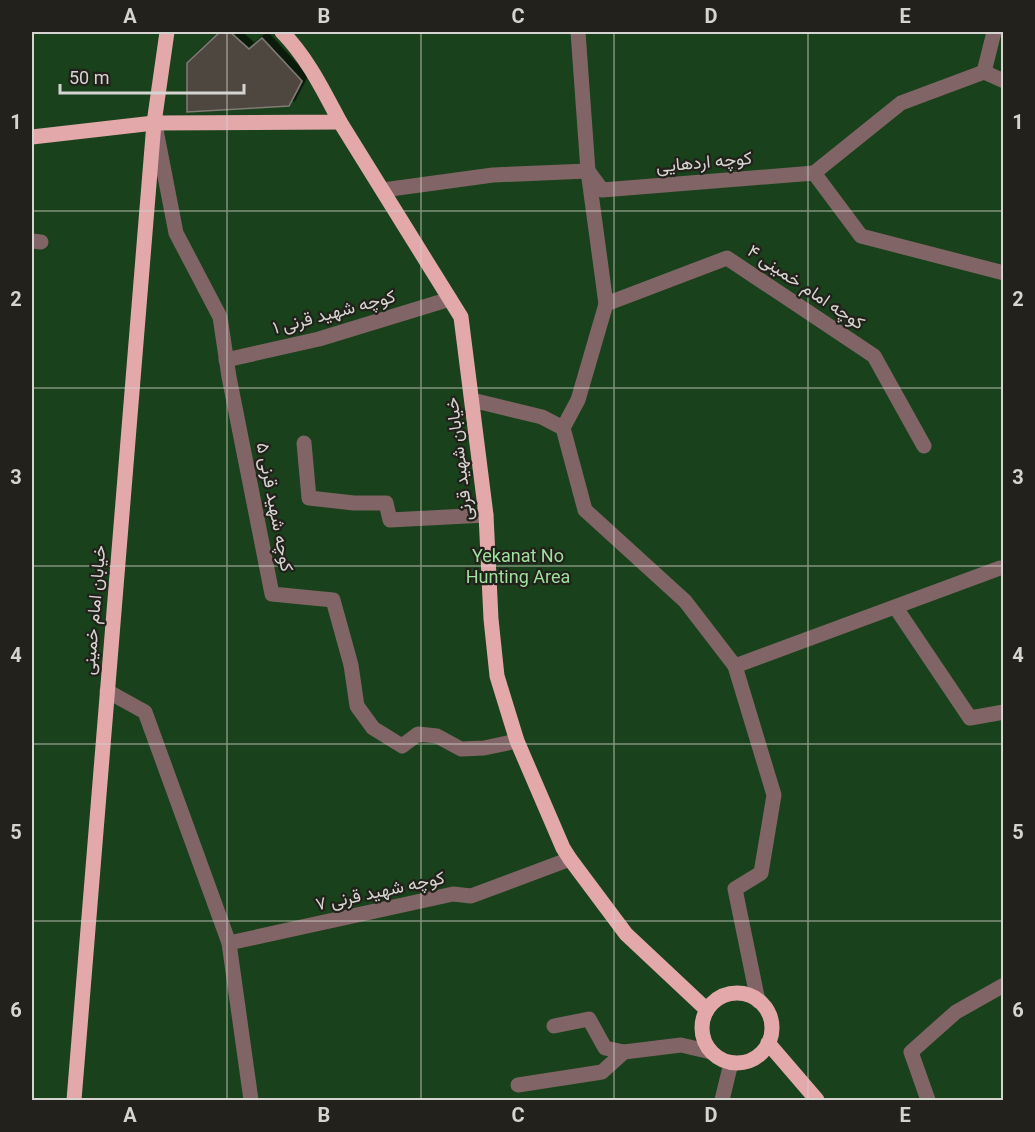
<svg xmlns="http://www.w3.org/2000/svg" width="1035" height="1132" font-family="Roboto,Vazirmatn,sans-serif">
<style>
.green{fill:#19411b}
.building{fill:#4d4641;stroke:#827b76;stroke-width:1.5;filter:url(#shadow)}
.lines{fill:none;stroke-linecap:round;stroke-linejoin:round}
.minor{stroke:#816465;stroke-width:15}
.major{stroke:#e3a8aa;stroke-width:15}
.grid{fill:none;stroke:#d5d4d0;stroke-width:1.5;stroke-opacity:0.55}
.labels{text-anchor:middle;stroke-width:4.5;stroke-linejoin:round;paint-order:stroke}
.street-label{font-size:18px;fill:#d5d4d0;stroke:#22211b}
.park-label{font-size:18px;fill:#9ee09e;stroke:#22211b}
.neatline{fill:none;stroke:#d5d4d0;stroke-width:2}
.grid-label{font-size:20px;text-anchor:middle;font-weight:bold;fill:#d5d4d0}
</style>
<defs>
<filter id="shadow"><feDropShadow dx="5.5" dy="-5.5" stdDeviation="0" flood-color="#0009"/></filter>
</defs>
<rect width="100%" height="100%" fill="#22211b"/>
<rect class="green" x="32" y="32" width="971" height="1068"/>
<polygon class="building" points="220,32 230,32 249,49 262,38 302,81 289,106 187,112 187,63"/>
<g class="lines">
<g class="minor">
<polyline points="578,32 588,171 606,304 727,258 874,356 924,446"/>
<polyline points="984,72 994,32"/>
<polyline points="156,130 176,233 220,317 229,377 272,594 333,600 351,665 357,706 373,728 402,746 418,734 437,736 461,749 484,748 517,741"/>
<polyline points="814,173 901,103 984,72 1004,81"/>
<polyline points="383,190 493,175 588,171 602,190 814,173 861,236 1004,273"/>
<polyline points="32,241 41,242"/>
<polyline points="606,304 578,400 563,428 585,510 685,601 735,666 1000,568"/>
<polyline points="226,360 319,339 450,299"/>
<polyline points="472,400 542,417 563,428"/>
<polyline points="304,443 309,498 354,503 386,503 390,520 486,515"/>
<polyline points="896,608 970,718 1004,712"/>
<polyline points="735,666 774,795 761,873 735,889 758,1001"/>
<polyline points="107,691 145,712 229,943 251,1100"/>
<polyline points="229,943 453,894 471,896 570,859"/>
<polyline points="554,1026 589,1019 605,1048 624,1052 681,1045 711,1052"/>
<polyline points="518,1085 602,1072 624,1052"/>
<polyline points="722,1100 731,1063"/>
<polyline points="928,1100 911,1052 956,1012 1004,985"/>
</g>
<g class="major">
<polyline points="340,122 461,317 486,515 491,619 497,676 517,741 563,848 570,859 626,934 707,1010"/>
<path d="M32,137L154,123L340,122C323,90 307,57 282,32"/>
<circle cx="737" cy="1028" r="35"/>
<polyline points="768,1043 817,1100"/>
<polyline points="74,1100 154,123 167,32"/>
</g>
</g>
<path class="grid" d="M227,32V1100M421,32V1100M614,32V1100M808,32V1100M32,211H1004M32,388H1004M32,566H1004M32,744H1004M32,921H1004"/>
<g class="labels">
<g class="street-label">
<text transform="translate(704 162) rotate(-5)" y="6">کوچه اردهایی</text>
<text transform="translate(806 287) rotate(34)" y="6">کوچه امام خمینی ۴</text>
<text transform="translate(334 312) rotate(-15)" y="6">کوچه شهید قرنی ۱</text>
<text transform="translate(459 459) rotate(-97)" y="6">خیابان شهید قرنی</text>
<text transform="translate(275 507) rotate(79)" y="6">کوچه شهید قرنی ۵</text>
<text transform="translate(94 610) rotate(-85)" y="6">خیابان امام خمینی</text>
<text transform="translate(380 891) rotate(-12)" y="6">کوچه شهید قرنی ۷</text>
</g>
<g class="park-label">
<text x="518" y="562">Yekanat No<tspan x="518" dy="21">Hunting Area</tspan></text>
</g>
</g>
<rect width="1035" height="1132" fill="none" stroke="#22211b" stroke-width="66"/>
<path d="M60 84v9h184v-9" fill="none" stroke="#d5d4d0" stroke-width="3"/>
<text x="69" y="84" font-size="18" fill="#d5d4d0" stroke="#22211b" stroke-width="4.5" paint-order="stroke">50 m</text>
<rect x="33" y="33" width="969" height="1066" class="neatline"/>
<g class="grid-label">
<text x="130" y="23">A</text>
<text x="324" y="23">B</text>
<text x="518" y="23">C</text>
<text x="711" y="23">D</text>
<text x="905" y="23">E</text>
<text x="16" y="129">1</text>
<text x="1018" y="129">1</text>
<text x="16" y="306">2</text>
<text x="1018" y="306">2</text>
<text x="16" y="484">3</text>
<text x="1018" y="484">3</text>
<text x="16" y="662">4</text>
<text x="1018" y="662">4</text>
<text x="16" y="839">5</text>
<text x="1018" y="839">5</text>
<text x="16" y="1017">6</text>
<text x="1018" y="1017">6</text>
<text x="130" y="1122">A</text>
<text x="324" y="1122">B</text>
<text x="518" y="1122">C</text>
<text x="711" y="1122">D</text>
<text x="905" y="1122">E</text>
</g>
</svg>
